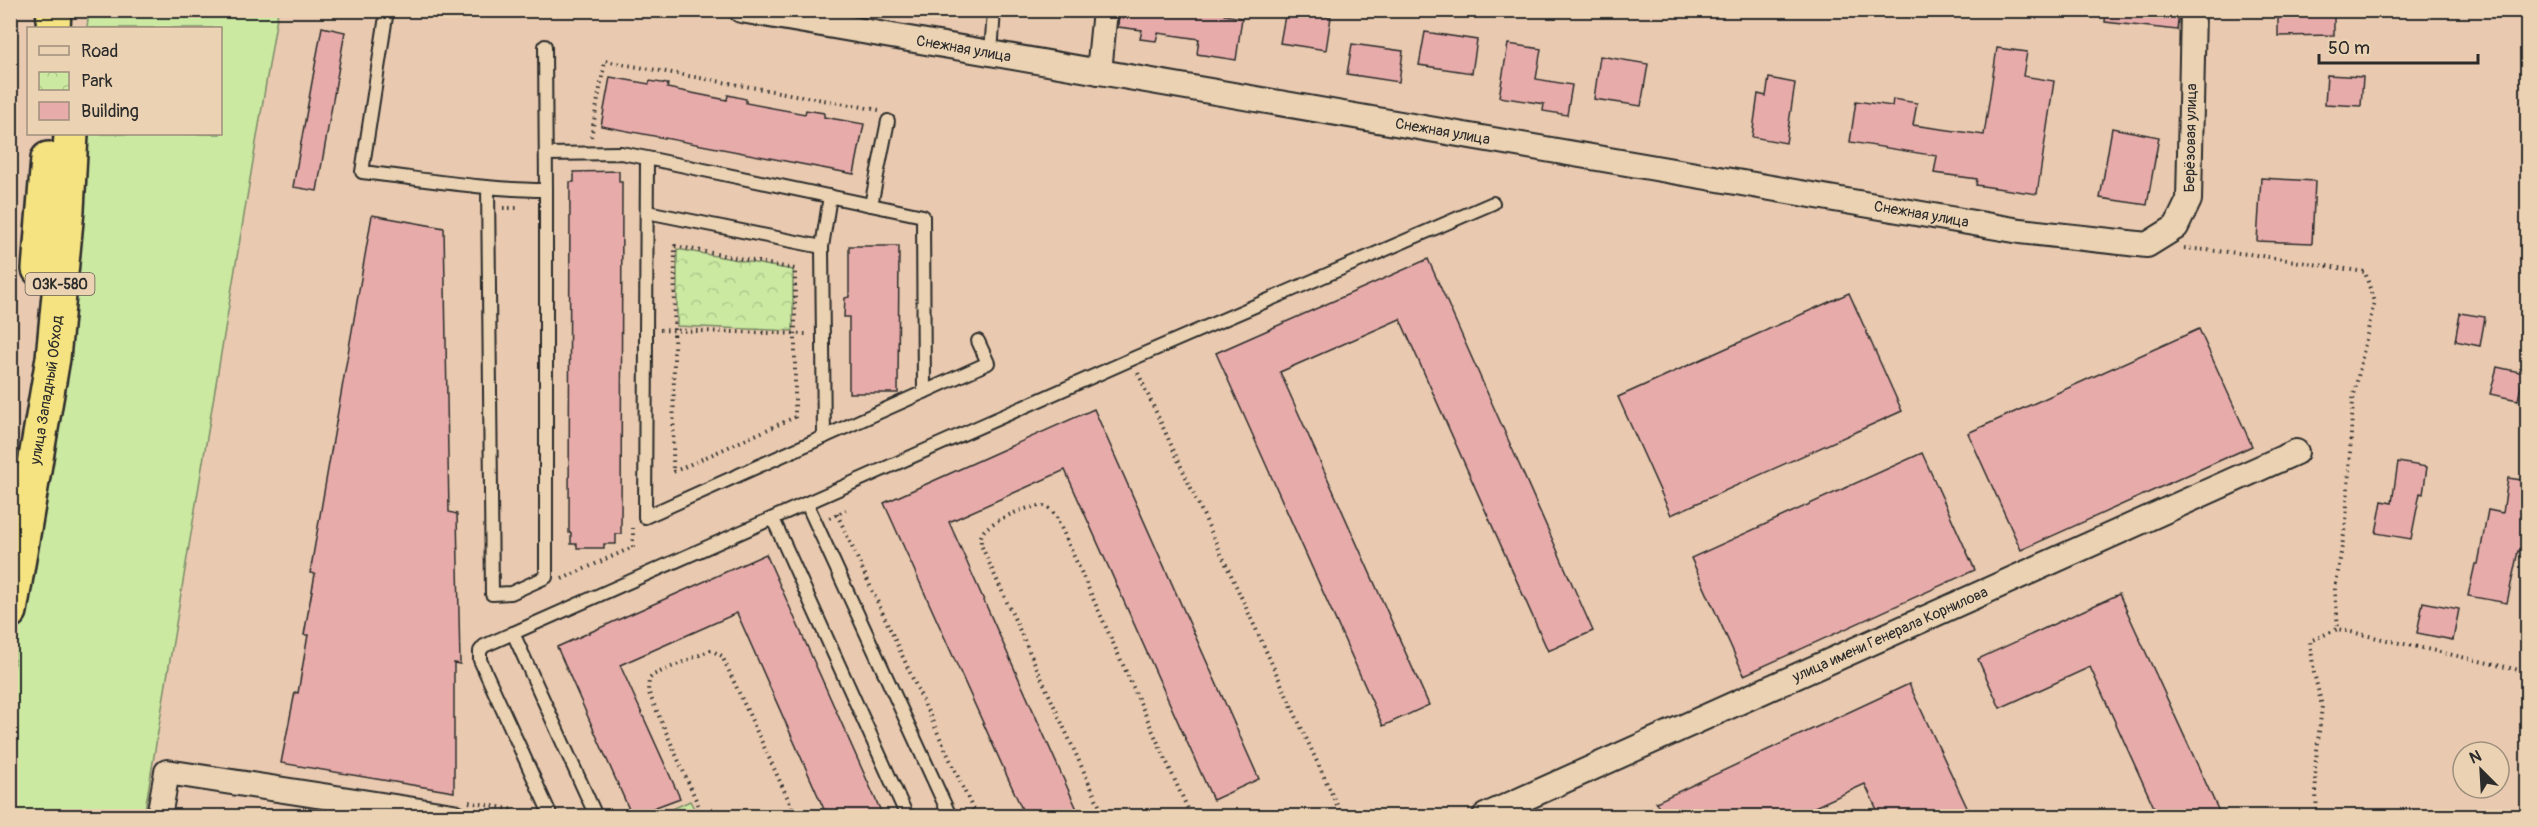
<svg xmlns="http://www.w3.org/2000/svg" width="2538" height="827" font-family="Pangolin,sans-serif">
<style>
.grass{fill:#cbe9a1;stroke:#7b8a66;stroke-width:1.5}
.park{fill:url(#park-crowns);stroke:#7b8a66;stroke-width:1.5}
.building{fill:#e7acaa;stroke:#2b2b2b;stroke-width:1.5}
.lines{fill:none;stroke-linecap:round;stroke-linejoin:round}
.service-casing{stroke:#2b2b2b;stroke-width:16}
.minor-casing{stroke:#2b2b2b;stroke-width:28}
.trunk-casing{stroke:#2b2b2b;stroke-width:38}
.path{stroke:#2b2b2b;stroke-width:4;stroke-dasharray:1.5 4.5;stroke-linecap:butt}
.service{stroke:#ead2b2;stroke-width:12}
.minor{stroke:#ead2b2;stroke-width:24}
.trunk{stroke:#f5e382;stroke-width:33}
.labels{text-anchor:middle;stroke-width:4.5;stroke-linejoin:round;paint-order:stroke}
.shield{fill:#ead2b2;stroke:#645d54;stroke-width:1.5}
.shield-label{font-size:14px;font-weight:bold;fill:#2b2b2b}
.street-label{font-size:15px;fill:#2b2b2b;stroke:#ead2b2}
</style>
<defs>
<pattern id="park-crowns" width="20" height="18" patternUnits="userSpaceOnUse" patternTransform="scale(1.5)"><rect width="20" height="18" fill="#cbe9a1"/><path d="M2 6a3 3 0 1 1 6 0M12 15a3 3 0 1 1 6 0" fill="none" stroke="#aec88b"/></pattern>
</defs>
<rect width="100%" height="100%" fill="#e9cab0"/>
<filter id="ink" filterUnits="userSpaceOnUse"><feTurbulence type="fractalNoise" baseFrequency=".0167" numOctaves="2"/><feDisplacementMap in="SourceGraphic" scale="12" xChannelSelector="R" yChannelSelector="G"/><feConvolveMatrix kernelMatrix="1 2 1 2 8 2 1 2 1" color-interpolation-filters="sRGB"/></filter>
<g filter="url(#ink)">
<g class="grass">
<polygon points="89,11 278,11 144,816 11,816 10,723 15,644 43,481 80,134 220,134 220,28 87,28"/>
<polygon points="690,801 698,816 657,816"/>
</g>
<polygon class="park" points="677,249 793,270 793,331 677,326"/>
<g class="building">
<polygon points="1119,10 1225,10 1224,15 1242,18 1236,60 1197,54 1199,39 1158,33 1156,41 1140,39 1142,30 1118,27"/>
<polygon points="1286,10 1331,17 1326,50 1280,43"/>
<polygon points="2106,10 2179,10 2177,30 2105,22"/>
<polygon points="2278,10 2334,10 2334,35 2278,36"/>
<polygon points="322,27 345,32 317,191 293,187"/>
<polygon points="1425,32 1477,40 1472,73 1419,65"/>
<polygon points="1352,44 1403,51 1399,82 1347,74"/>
<polygon points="1508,44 1541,49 1536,79 1572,85 1567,115 1543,111 1544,104 1499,97"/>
<polygon points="1997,48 2027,52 2023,76 2054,81 2037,194 1976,185 1977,179 1934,173 1937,156 1850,142 1856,101 1892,106 1893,99 1917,103 1913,125 1984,135"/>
<polygon points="1600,56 1648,64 1641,106 1594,99"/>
<polygon points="2327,75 2363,77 2361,106 2325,104"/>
<polygon points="610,77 649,84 650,81 668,84 667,88 727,100 728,95 746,99 746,103 805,114 806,110 824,113 824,117 864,124 854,174 601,126"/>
<polygon points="1769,78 1795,83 1786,143 1752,137 1758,94 1766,96"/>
<polygon points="2112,128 2159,137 2147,205 2100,198"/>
<polygon points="619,171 619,182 622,182 621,534 616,534 616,544 604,544 604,548 577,548 577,544 571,544 571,533 569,533 570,182 574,182 574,172"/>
<polygon points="2261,178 2315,181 2312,243 2257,241"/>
<polygon points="372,215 444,228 449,512 457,514 460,664 454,663 454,792 281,763 295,692 298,693 308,635 304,635 315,574 310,573"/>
<polygon points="849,246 899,246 898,393 849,393 849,317 844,317 845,298 849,297"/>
<polygon points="1428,259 1593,631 1548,651 1400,319 1280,372 1429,705 1383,726 1216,353"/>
<polygon points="1849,293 1902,411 1671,515 1618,397"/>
<polygon points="2460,313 2485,317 2480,346 2455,341"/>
<polygon points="2199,329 2252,446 2021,550 1968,433"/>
<polygon points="2497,367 2524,373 2518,400 2490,394"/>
<polygon points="1094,409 1259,779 1213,800 1065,470 949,522 1080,816 1025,816 884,503"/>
<polygon points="1922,453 1975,570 1744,675 1691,558"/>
<polygon points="2398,462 2427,467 2423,494 2420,493 2411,539 2376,533 2382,501 2392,503"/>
<polygon points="2508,478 2528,481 2528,553 2518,551 2507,603 2468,596 2475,564 2478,564 2488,510 2503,513"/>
<polygon points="766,554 883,816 827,816 737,613 620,665 680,798 632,816 557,647"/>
<polygon points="2119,594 2221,816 2158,816 2090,667 2000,708 1978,659"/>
<polygon points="2423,602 2459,609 2453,640 2417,633"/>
<polygon points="1909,684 1971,816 1880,816 1865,784 1795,816 1663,816 1656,802"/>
</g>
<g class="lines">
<g class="service-casing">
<g id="service">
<path d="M387,10L362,172C423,179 485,190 546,190V577L511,593L492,594L488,187"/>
<polyline points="545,46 546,190"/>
<polyline points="991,53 994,10"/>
<polyline points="546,154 621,153 647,158 923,216 924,392 645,517 647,158"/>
<polyline points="871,205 888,121"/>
<polyline points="647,212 822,247 830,196"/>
<polyline points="822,247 824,437"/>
<polyline points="924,392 988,363 978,341"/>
<polyline points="807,504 950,816"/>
<polyline points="773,519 907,816"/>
<polyline points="513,633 596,816"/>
<polyline points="551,816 480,660 480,651 484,646 1132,359 1493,203"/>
</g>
</g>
<g class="minor-casing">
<g id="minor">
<path id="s1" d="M741,10L2020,231L2147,245L2176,227L2189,200L2193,10"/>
<polyline points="1099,72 1105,10"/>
<polyline points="159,816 167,772 453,816"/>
<path id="s2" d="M1485,816L2296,452"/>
</g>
</g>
<g class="trunk-casing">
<g id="trunk">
<polyline points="53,28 54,10"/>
<polyline points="39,269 48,159"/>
<path id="s3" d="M10,611L53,358L67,210L71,134"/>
</g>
</g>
<g class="path">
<polyline points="10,114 13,103"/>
<polyline points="591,137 605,61 879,110"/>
<polyline points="503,208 520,208"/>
<polygon points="675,246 795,269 795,417 673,472"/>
<polyline points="2184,248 2249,254 2365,272 2374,302 2353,400 2346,522 2335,590 2338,629 2528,672"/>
<polyline points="660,330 808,334"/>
<polyline points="1138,373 1342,816"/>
<polyline points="837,514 976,816"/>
<polyline points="829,518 846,510"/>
<polyline points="562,579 633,547 633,528"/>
<polyline points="469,802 533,813"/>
<polyline points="703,816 648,691 649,679 653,675 711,650 722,656 796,816"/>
<path d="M1104,816L981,545C981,540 980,536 983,532C990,521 1036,501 1048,507C1049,508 1054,514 1055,514L1191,816"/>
<polyline points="2317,816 2315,768 2322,706 2314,673 2310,641 2338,629"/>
</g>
<use href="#service" class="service"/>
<use href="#minor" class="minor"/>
<use href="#trunk" class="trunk"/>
</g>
</g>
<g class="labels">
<rect class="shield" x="25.5" y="273" width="69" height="22" rx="4.5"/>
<g class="shield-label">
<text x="60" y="289">03К-580</text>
</g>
<g class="street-label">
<text dy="5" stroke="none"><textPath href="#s1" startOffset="226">Снежная улица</textPath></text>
<text dy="5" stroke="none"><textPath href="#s1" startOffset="712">Снежная улица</textPath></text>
<text dy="5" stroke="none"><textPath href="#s1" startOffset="1552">Берёзовая улица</textPath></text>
<text dy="5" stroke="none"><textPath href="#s1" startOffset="1198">Снежная улица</textPath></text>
<text dy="5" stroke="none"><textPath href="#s3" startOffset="224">улица Западный Обход</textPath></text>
<text dy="5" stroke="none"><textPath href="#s2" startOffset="444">улица имени Генерала Корнилова</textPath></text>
</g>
</g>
<rect width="2538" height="827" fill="none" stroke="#ead2b2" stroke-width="36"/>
<rect x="18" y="18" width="2502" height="791" fill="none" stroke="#2b2b2b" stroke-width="2" filter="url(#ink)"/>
<rect x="27" y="27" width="195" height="108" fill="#ead2b2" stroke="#9e8f7c" stroke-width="1.5"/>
<rect x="39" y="46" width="30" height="9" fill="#ead2b2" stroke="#9e8f7c" stroke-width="1.5"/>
<text x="81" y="57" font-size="18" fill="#2b2b2b">Road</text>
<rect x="39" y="72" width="30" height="18" fill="url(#park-crowns)" stroke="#9e8f7c" stroke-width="1.5"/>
<text x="81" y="87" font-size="18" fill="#2b2b2b">Park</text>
<rect x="39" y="102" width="30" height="18" fill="#e7acaa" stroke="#9e8f7c" stroke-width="1.5"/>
<text x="81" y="117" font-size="18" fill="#2b2b2b">Building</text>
<g transform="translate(2481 770) rotate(336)"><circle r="28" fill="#ead2b2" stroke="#9e8f7c" stroke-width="1.5"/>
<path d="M0-4.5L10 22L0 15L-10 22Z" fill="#2b2b2b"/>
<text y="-9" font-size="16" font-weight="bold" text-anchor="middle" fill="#2b2b2b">N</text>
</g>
<path d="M2319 54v9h159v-9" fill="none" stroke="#2b2b2b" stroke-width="3"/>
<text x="2328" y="54" font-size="18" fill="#2b2b2b" stroke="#ead2b2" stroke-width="4.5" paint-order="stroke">50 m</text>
</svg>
